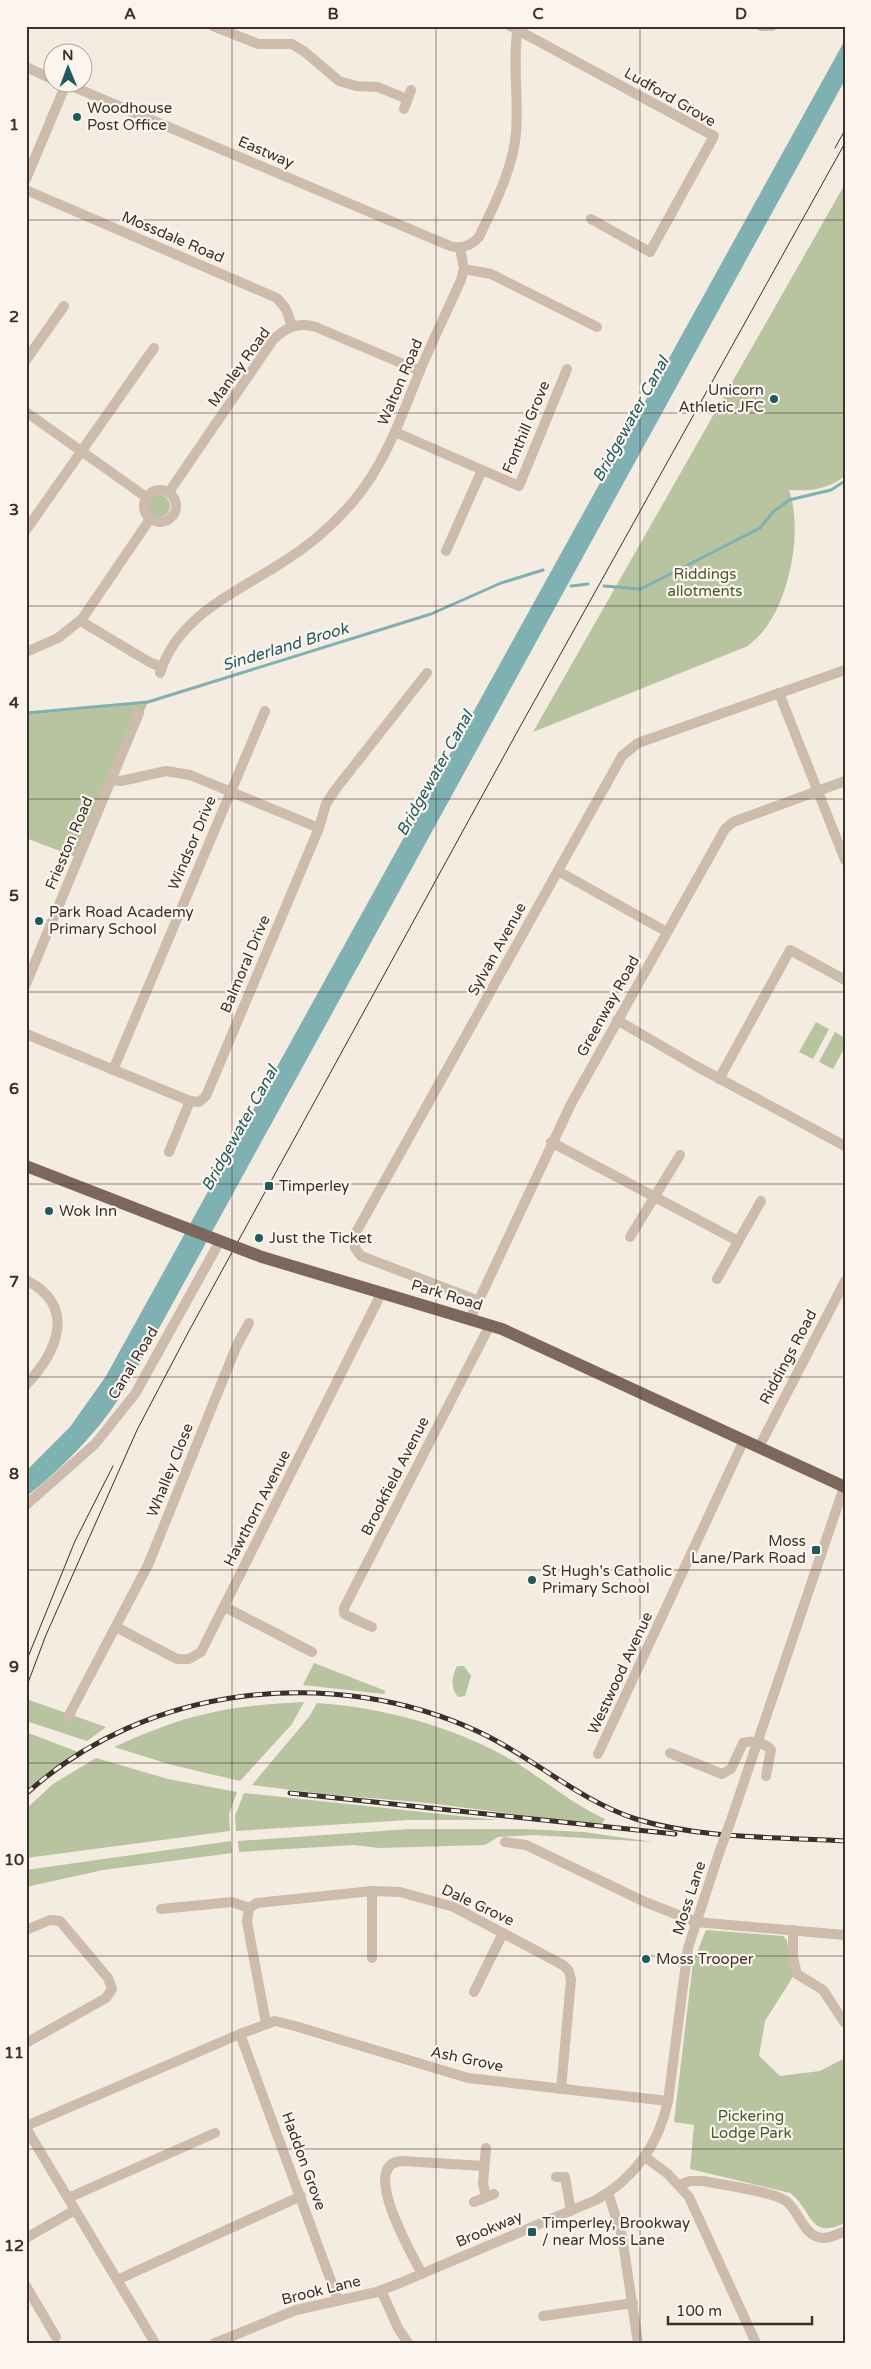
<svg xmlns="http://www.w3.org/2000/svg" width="871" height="2369" font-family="'Varela Round',sans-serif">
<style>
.green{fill:#b8c4a0}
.water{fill:#7fb0b2}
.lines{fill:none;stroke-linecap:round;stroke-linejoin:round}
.stream{stroke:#7fb0b2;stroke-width:3}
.minor{stroke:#cdbbac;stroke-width:10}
.major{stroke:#7d675c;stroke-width:12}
.tram{stroke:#3b302b;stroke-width:1}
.rail-casing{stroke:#3b302b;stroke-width:5}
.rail{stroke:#fbf5ee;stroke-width:3;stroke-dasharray:9;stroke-linecap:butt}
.minor-bridge{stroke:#cdbbac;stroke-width:10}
.major-bridge{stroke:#7d675c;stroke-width:12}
.grid{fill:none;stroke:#3b302b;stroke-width:1;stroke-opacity:0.55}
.poi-dot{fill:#1f5a5e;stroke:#fbf5ee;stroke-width:2}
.labels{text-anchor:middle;stroke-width:4.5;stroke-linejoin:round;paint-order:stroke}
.street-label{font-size:15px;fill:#3b302b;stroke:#fbf5ee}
.poi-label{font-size:15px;fill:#3b302b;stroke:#fbf5ee;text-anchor:start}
.park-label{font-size:15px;fill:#4a5a2e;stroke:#fbf5ee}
.water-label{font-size:16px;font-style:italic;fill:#1f5a5e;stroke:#fbf5ee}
.neatline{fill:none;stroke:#3b302b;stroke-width:2}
.grid-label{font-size:16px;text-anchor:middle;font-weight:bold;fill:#3b302b}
</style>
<rect width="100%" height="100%" fill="#f4ebe1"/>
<g class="green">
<path d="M845,184V476C826,490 812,491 789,490C803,529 790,598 764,630C760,636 753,641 748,646L533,732Z"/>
<circle cx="159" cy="506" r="11"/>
<polygon points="148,702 78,858 26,838 26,713"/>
<polygon points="816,1022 829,1029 813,1059 799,1052"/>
<polygon points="835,1032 845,1038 845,1047 833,1069 819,1062"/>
<polygon points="314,1663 386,1691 384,1694 303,1685"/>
<path d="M457,1666H464L471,1676L465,1696L458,1697C450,1688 452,1676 457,1666Z"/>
<polygon points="29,1700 106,1727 87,1741 26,1721"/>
<path d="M304,1702L292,1724L240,1781L172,1765L114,1747C141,1735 169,1723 197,1716C232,1706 268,1704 304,1702Z"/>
<path d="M317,1703C382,1707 459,1728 515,1762C546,1781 572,1804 605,1819L601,1825L428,1803L324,1794L252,1785L309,1717Z"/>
<polygon points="26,1732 78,1752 39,1779 26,1790"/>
<polygon points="96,1758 168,1779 237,1792 229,1814 230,1831 26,1858 26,1809 53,1784"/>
<polygon points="244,1793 497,1820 408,1820 236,1831 235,1816"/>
<polygon points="409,1829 525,1829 584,1832 653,1842 532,1835 498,1837 485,1845 379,1848 354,1845 239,1852 238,1841"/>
<polygon points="231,1841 232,1853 103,1870 26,1887 26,1870"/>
<path d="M706,1930L783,1936L787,1940L790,1964L794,1975L765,2021L759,2056L780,2076L820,2071L845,2058V2223C808,2240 814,2211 790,2193L690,2169L694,2125L674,2122L693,1962Z"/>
</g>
<path class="water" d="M845,40V80L130,1381C103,1427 68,1463 26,1497V1471L70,1427L106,1376Z"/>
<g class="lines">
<g class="stream">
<polyline points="571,586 588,584"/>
<polyline points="604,586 641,589 760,528 773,512 789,500 831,490 845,481"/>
<polyline points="26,713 148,702 431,614 501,583 543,570"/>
</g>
<g class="minor">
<polyline points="213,26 258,44 292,44 305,52 339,81 356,86 378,87 407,99"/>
<polyline points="510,26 714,136 650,252 591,219"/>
<polyline points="761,26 772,26"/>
<polyline points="26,67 52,79"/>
<path d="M62,82L450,246C461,249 471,246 479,237C494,205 513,169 516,133C519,97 512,62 518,26"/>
<polyline points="404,109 411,90"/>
<polyline points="26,179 66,84"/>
<polyline points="26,190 277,298 286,309 292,326"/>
<polyline points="464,269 491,274 597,327"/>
<polyline points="26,360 64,306"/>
<polyline points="26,412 146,497"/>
<polyline points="395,432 519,486 567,369"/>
<circle cx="160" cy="506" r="16"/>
<path d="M169,492L273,340C286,327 298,322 316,327L420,371"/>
<polyline points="26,530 154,348"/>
<polyline points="446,551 482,470"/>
<polyline points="82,619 84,623 151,663 162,667"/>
<polyline points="26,652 58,638 82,619 150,519"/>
<path d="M160,673C178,615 237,592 283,562C309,546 332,526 352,503C384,466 401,418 419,373C432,342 447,311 461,280L464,269L460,248"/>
<polyline points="779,693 845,860"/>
<polyline points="111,780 121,781 166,771 190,775 319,828"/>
<polyline points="558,871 667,932"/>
<polyline points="26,984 139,713"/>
<polyline points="617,1020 696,1066 845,1146"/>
<polyline points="26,1034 190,1101 199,1102 206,1096 319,828 326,804 335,790 427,673"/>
<polyline points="113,1070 265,711"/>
<polyline points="719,1079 790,950 845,980"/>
<polyline points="551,1142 738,1241"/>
<polyline points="169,1152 190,1101"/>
<polyline points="630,1237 680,1155"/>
<polyline points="717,1279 761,1201"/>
<path d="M26,1280C77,1306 58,1351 26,1385"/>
<polyline points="479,1301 361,1256 355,1248 354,1236 622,756 638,743 845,670"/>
<polyline points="470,1319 571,1104 725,829 733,822 845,781"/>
<polyline points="759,1447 845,1281"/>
<polyline points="26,1505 95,1444 135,1394 220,1241"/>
<polyline points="225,1607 312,1652"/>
<polyline points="116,1627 177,1659 189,1659 201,1652 382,1292"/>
<polyline points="372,1627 346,1615 344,1613 344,1608 490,1325"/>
<polyline points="68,1717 148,1565 237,1345 249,1323"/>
<path d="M670,1753L722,1774L731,1769L743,1743C751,1740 766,1743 771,1750L766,1776"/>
<polyline points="598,1754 744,1440"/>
<polyline points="730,1823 844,1487"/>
<polyline points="505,1842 526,1845 645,1902 696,1922 845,1935"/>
<polyline points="372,1891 372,1958"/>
<polyline points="249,1908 257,1903 372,1891 400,1892 454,1907 563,1965 569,1971 571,1980 561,2089"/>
<polyline points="249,1908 247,1922 266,2023"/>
<polyline points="161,1909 232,1902 249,1908"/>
<polyline points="26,1930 50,1920 60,1921 108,1978 112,1989 106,1998 26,2043"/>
<polyline points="793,1930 793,1958 797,1974 823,1990 844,2022"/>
<polyline points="474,1992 503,1933"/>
<polyline points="240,2034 338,2300"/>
<polyline points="26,2126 240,2034 275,2021 295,2026 468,2078 668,2101"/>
<polyline points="26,2128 155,2343"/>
<polyline points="486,2148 483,2183 486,2197"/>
<polyline points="645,2157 668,2174 689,2197 756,2343"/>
<polyline points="556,2177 565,2177 571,2211"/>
<path d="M679,2185L690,2181H703C723,2185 771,2191 786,2201C798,2210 802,2230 815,2236C825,2241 836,2235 845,2231"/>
<polyline points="608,2193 622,2236 638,2343"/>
<polyline points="68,2198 215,2133"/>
<polyline points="474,2202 494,2194"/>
<polyline points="26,2238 75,2210"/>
<path d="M422,2274C413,2256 358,2163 402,2161L484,2166"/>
<polyline points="117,2280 301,2196"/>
<polyline points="26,2286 56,2337"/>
<polyline points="381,2290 398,2328 408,2343"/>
<polyline points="543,2316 633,2303"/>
<path d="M215,2343L296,2310L377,2292L400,2283L596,2200C634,2179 659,2144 668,2101L688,1948L719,1853"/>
</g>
<g class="major">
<polyline points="26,1166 168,1221"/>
<polyline points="262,1257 502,1329 845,1487"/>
</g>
<g class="tram">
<polyline points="835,148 845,130"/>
<polyline points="26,1662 75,1541 113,1466"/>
<polyline points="26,1688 46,1635 137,1430 190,1329 516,734 845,143"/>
</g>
<g class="rail-casing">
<g id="rail">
<polyline points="290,1793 675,1834"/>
<path d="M26,1794C146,1684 334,1664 479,1732C533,1757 578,1800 636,1819C701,1839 777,1837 845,1841"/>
</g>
</g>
<use href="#rail" class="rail"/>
<polyline class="minor-bridge" points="719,1853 730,1823"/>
<polyline class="major-bridge" points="168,1221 262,1257"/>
</g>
<path class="grid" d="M232,26V2343M436,26V2343M640,26V2343M26,220H845M26,413H845M26,606H845M26,799H845M26,992H845M26,1184H845M26,1377H845M26,1570H845M26,1763H845M26,1956H845M26,2149H845"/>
<g class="poi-dot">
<circle cx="77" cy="117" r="5"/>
<circle cx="774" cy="399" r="5"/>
<circle cx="39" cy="921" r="5"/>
<rect x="264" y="1181" width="10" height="10" rx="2.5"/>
<circle cx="49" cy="1211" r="5"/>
<circle cx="259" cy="1238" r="5"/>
<rect x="811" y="1545" width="10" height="10" rx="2.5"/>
<circle cx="532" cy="1580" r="5"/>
<circle cx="646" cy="1959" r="5"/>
<rect x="527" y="2227" width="10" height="10" rx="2.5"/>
</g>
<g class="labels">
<g class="street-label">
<text transform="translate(670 97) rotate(30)" y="5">Ludford Grove</text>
<text transform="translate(266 152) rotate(23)" y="5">Eastway</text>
<text transform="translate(173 237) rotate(23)" y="5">Mossdale Road</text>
<text transform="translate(239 367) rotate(-54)" y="5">Manley Road</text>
<text transform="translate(400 382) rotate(-67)" y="5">Walton Road</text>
<text transform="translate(526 427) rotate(-67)" y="5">Fonthill Grove</text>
<text transform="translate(69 843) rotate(-67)" y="5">Frieston Road</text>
<text transform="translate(192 843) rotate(-67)" y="5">Windsor Drive</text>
<text transform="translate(497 949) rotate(-61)" y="5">Sylvan Avenue</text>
<text transform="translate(245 964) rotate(-67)" y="5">Balmoral Drive</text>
<text transform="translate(608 1006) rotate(-61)" y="5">Greenway Road</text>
<text transform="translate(447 1295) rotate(17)" y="5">Park Road</text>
<text transform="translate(788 1357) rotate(-62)" y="5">Riddings Road</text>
<text transform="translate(133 1363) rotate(-59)" y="5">Canal Road</text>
<text transform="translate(170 1470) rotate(-68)" y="5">Whalley Close</text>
<text transform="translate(395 1476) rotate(-63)" y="5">Brookfield Avenue</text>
<text transform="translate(257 1508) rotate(-63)" y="5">Hawthorn Avenue</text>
<text transform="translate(620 1673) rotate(-65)" y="5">Westwood Avenue</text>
<text transform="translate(689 1898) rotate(-72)" y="5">Moss Lane</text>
<text transform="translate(478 1905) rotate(25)" y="5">Dale Grove</text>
<text transform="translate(467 2059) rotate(12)" y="5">Ash Grove</text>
<text transform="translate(304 2161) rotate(70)" y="5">Haddon Grove</text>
<text transform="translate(489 2229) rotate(-23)" y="5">Brookway</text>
<text transform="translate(321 2290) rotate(-14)" y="5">Brook Lane</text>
</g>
<g class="poi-label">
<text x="87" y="113">Woodhouse<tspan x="87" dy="17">Post Office</tspan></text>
<text x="764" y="395" text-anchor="end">Unicorn<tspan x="764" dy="17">Athletic JFC</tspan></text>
<text x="49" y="917">Park Road Academy<tspan x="49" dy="17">Primary School</tspan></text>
<text x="279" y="1191">Timperley</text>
<text x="59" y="1216">Wok Inn</text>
<text x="269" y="1243">Just the Ticket</text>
<text x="806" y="1546" text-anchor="end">Moss<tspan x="806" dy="17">Lane/Park Road</tspan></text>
<text x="542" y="1576">St Hugh's Catholic<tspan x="542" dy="17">Primary School</tspan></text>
<text x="656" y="1964">Moss Trooper</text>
<text x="542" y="2228">Timperley, Brookway<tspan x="542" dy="17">/ near Moss Lane</tspan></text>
</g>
<g class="park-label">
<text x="705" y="579">Riddings<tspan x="705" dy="17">allotments</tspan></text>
<text x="751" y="2121">Pickering<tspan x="751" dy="17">Lodge Park</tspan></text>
</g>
<g class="water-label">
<text transform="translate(630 419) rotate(-61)" y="6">Bridgewater Canal</text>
<text transform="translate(285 646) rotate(-17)" y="6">Sinderland Brook</text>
<text transform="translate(434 773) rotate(-61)" y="6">Bridgewater Canal</text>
<text transform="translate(239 1128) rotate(-61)" y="6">Bridgewater Canal</text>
</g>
</g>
<rect width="871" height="2369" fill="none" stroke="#fbf5ee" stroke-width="55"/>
<g transform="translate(68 68) rotate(359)"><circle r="24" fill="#fbf5ee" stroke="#aea6a0"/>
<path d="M0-4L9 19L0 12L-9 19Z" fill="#1f5a5e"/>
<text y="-8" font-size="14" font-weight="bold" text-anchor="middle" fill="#3b302b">N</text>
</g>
<path d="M668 2316v8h144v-8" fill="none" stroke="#3b302b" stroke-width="2.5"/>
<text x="676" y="2316" font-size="15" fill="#3b302b" stroke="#fbf5ee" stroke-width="4" paint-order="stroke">100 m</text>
<rect x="28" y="28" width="816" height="2314" class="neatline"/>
<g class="grid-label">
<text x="130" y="19">A</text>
<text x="333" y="19">B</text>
<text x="538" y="19">C</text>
<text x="741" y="19">D</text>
<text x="14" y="130">1</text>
<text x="14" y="322">2</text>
<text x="14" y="515">3</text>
<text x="14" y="708">4</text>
<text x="14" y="901">5</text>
<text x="14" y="1094">6</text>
<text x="14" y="1287">7</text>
<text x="14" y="1479">8</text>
<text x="14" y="1672">9</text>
<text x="14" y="1865">10</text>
<text x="14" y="2058">11</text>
<text x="14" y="2251">12</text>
</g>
</svg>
